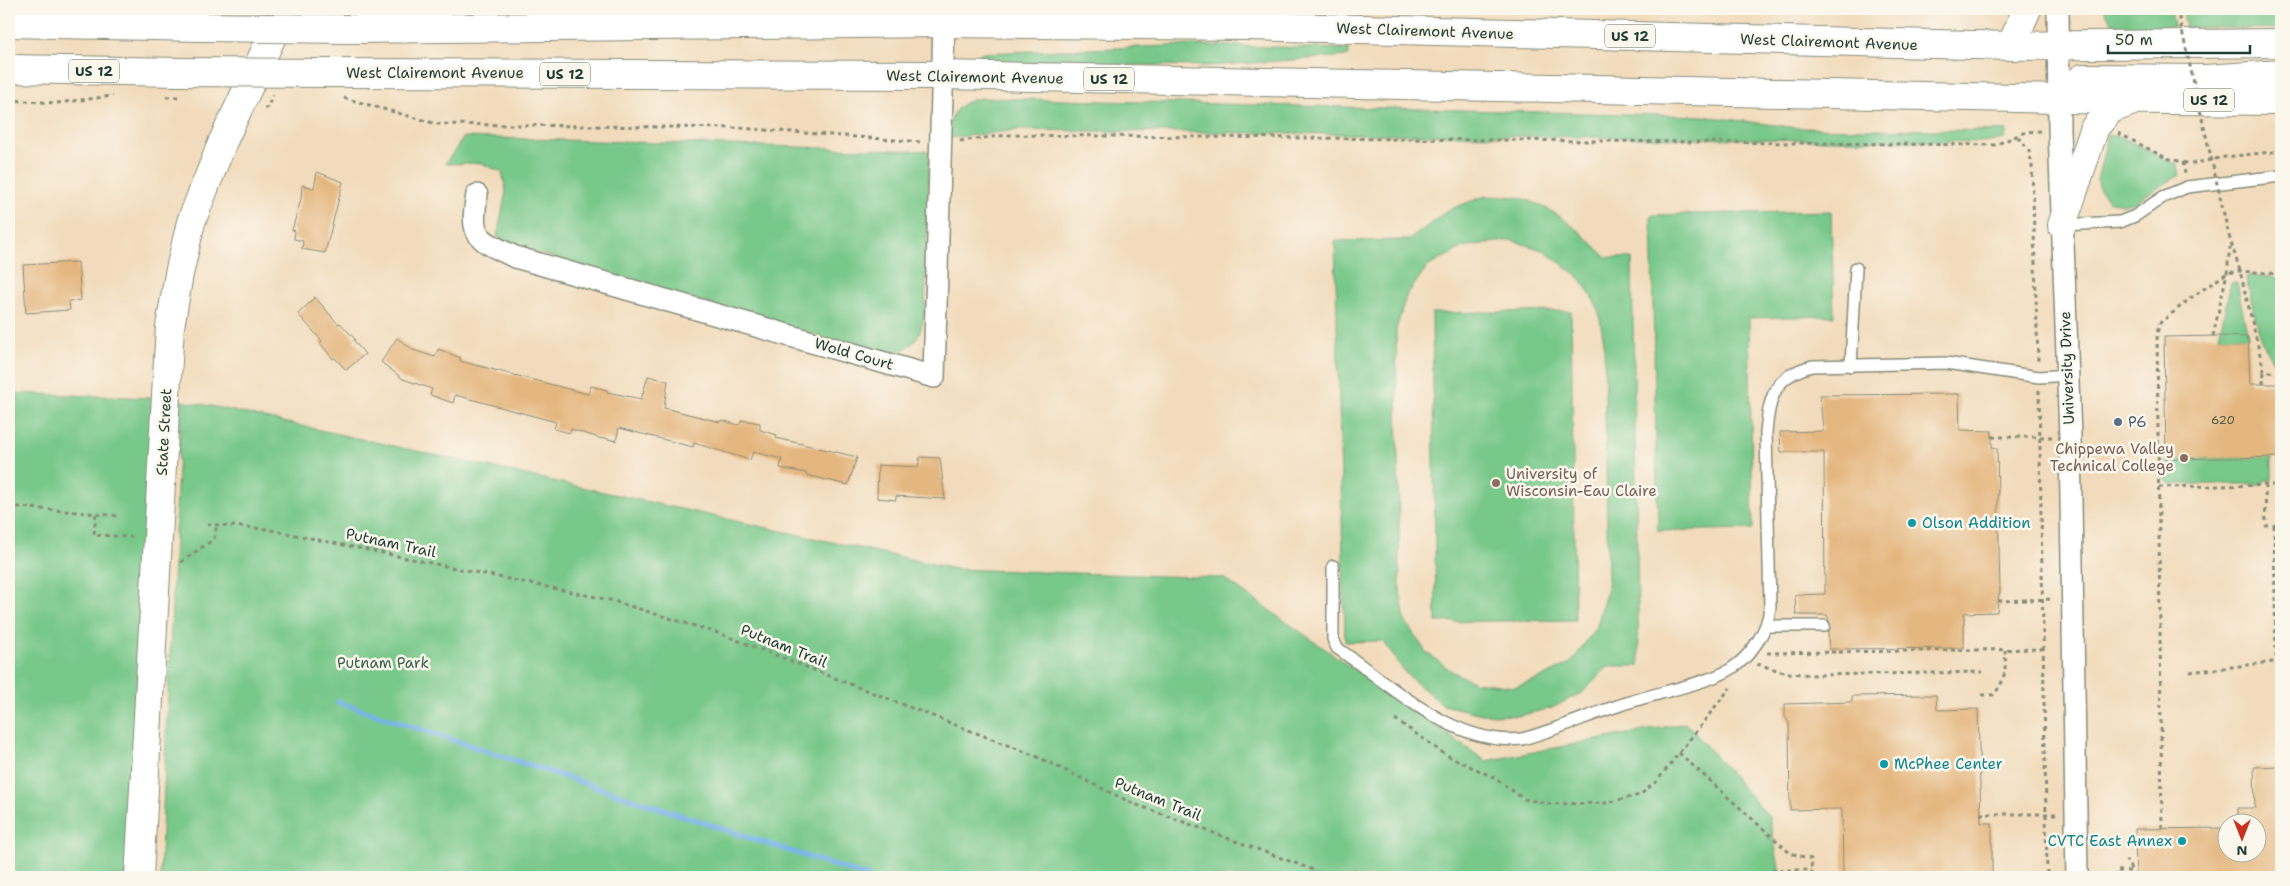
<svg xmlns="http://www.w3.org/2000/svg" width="2290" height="886" font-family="'Shantell Sans',sans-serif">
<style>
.green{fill:#78c88a;stroke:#4c825f;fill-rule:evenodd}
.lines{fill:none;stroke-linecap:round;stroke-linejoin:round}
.stream{stroke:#77b3e9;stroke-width:5.5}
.building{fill:#e5b780}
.service-casing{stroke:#888c78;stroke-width:14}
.minor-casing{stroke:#888c78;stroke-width:24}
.secondary-casing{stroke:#888c78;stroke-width:30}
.primary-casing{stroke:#888c78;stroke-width:30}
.path{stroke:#888c78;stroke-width:3;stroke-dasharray:4 4;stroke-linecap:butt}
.service{stroke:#fff;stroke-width:11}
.minor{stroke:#fff;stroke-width:21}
.secondary{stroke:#fff;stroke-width:28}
.primary{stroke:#fff;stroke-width:28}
.primary-bridge-casing{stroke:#888c78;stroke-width:30;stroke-linecap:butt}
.path-bridge{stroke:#888c78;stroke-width:3;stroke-dasharray:4 4;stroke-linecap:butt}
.primary-bridge{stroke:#fff;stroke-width:28}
.service-dot{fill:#5c6f8a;stroke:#fbf7ec;stroke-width:2}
.education-dot{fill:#8d6e63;stroke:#fbf7ec;stroke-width:2}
.culture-dot{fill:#0f9aa8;stroke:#fbf7ec;stroke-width:2}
.labels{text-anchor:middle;stroke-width:5;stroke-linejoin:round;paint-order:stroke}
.number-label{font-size:12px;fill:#505c47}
.shield{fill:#fbf7ec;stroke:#61756b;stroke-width:1}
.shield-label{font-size:14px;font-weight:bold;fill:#1f3d34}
.street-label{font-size:15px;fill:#1f3d34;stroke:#fbf7ec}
.service-label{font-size:15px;fill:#4e5e75;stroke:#fbf7ec;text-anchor:start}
.education-label{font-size:15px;fill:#785e54;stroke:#fbf7ec;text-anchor:end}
.culture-label{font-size:15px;fill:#0d838f;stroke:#fbf7ec;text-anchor:start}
.park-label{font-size:15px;fill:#35604a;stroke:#fbf7ec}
</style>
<rect width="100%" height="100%" fill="#fbf7ec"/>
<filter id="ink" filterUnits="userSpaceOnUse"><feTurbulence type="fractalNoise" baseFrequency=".02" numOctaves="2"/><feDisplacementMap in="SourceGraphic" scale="10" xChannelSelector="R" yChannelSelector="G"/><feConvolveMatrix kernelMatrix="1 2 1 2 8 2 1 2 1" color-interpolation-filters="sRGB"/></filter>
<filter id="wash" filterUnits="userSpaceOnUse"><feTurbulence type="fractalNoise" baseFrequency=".0096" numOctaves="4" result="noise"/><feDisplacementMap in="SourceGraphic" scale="20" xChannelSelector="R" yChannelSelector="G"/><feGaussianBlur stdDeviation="1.12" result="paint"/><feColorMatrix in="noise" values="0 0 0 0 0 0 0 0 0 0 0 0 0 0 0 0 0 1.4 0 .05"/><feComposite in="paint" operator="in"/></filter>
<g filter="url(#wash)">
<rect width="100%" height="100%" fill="#f2dbbc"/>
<g class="green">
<polygon points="2104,9 2171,9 2174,26 2122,27 2112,24"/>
<polygon points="2182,9 2281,9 2281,29 2186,27"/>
<polygon points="1194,45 1349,49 1348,56 1208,66 993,63 980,60 980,53"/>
<path d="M982,98L1703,116L1799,128L2007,131L2004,139L1990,142L1017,130L949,138C950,112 956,103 982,98Z"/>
<polygon points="2108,135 2120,137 2178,165 2180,175 2134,202 2124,205 2108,200 2098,188 2097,180"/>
<path d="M464,137L929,151L925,313C919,343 911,352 879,354L503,243L497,237L506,191L502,172L480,163L445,164Z"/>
<path d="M1485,196C1497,197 1513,195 1524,199C1557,209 1583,234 1606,257L1632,258L1639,666H1609L1583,692L1552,708L1518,716L1482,714L1443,705L1406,674L1383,641L1345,642L1335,241L1409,240L1448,210ZM1511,240L1545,251L1581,279L1598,308L1604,342L1608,585L1597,626L1572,662L1541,678L1515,687L1475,682L1453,672L1426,652L1405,621L1400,591L1396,330L1406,296L1427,267L1463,247Z"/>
<polygon points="1831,211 1834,316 1749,318 1753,529 1658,531 1651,215"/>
<path d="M2250,275L2281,278V371C2258,350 2254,307 2246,278Z"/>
<polygon points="2231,283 2237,283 2248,337 2219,336"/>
<polygon points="1571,311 1575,620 1436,622 1432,313"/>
<polygon points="9,393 155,398 126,877 9,877"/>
<polygon points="181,401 206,405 955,569 1223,578 1486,761 1686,723 1769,817 1781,877 160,877"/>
<polygon points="2272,457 2272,480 2265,480 2262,484 2170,484 2165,479 2166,459"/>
</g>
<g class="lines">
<polyline class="stream" points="338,702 869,877"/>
</g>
<g id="blocks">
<g class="building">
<polygon points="317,172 343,182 325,253 302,249 303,241 294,239 295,231 292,230 301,199 302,185 314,188"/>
<polygon points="78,262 81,300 69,301 70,310 26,313 23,265"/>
<polygon points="315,297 338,324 340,323 355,339 354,341 365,354 346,370 335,358 333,359 320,343 322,341 298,314"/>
<polygon points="2219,336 2248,337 2250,384 2281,384 2281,457 2166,459 2164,337"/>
<polygon points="397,338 413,350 435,357 438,349 461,358 460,361 588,394 591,386 607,390 607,392 641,399 648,376 668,381 664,408 720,422 721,420 739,425 742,420 760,423 760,430 777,435 776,438 857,457 848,485 806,475 806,473 780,468 782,459 753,452 750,460 694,443 693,447 619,428 616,441 604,438 602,439 571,429 570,433 554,429 556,422 455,395 453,403 430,395 432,389 403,379 381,362"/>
<polygon points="1959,394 1960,430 1992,431 1992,447 1997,448 2000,594 1999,593 1997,612 1964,613 1964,648 1829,649 1828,632 1831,626 1827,615 1796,615 1795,595 1825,594 1824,452 1781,452 1780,432 1823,431 1820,395"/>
<polygon points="920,457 940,458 945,499 896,496 896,500 877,498 878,465 918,467"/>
<polygon points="1936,695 1937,710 1978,709 1981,823 1992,823 1992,877 1843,877 1842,809 1790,810 1789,722 1785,717 1785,704 1852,702 1852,696"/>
<polygon points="2281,766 2281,877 2136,877 2135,829 2228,828 2228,854 2258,854 2258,824 2238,824 2238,808 2255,808 2254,767"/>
</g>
</g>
</g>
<g filter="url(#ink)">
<use href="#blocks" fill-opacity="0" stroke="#888c78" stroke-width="1"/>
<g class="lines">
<g class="service-casing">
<g id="service">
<polyline points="2063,225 2120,222 2135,216 2163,197 2187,187 2281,176"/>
<polyline points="1851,366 1856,268"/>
<path d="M1333,566V639L1337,648C1390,684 1454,747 1522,739C1560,729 1595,712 1633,701C1657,693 1711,682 1731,669C1751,656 1768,631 1770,607L1766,433C1769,397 1774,376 1812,366L1946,363L2039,377L2068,375"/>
<polyline points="1766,626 1824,626"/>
</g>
</g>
<g class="minor-casing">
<g id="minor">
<polyline points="2058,9 2059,129 2070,438 2077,877"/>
<path d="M477,195C469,238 478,239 515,257L934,377L944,23"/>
</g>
</g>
<g class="secondary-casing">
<polyline id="secondary" points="139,877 167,377 170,327 179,274 191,222 223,141 285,9"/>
</g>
<g class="primary-casing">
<g id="primary">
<polyline points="9,23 201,27"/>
<polyline points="348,29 944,23 1248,26 2011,46 2281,43"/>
<polyline points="2011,46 2027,9"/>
<polyline points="9,69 179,72"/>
<polyline points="327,73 943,75 2059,99 2281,101"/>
<polyline points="2059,99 2069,87 2083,78 2206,79 2281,74"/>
<polyline points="2062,225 2095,127 2111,109 2133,101"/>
</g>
</g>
<g class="path">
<polyline points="344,98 437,124 740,128 921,142"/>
<polyline points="9,100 57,103 113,96"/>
<polyline points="264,108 267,108 273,95"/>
<polyline points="2118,133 2166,158 2191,164 2225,157 2281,151"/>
<polyline points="2018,137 2029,151 2032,165 2038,362"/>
<polyline points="960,141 1007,135 1995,145 2026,132 2040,131"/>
<polyline points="2183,162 2185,174"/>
<polyline points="2229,236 2240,271 2264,371 2281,374"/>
<polyline points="2213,336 2227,273 2230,247"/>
<polyline points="2263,384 2264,371"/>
<polyline points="2039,390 2047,877"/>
<polyline points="1992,437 2052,437"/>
<polyline points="2265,485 2266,526 2281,525"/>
<polyline points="2159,487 2273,485"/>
<polyline points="9,506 120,516"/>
<polyline points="96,514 94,535 132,537"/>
<polyline points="207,524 266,529 610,600 721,634 1033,755 1132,803 1311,869 1325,877"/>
<polyline points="2274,525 2276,661"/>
<polyline points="181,562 214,539 217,524"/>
<polyline points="1998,601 2054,599"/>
<polyline points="1767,653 2043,649"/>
<polyline points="1757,664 1787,673 1816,675 1983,672"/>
<polyline points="2190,672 2281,661"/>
<path d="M1982,695H1993C2006,682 2006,667 2005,650"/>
<polyline points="1395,719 1446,755 1493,777 1524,799 1551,804 1606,803 1640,795 1657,781 1730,688"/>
<polyline points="1679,753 1790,853 1811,859 1812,877"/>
<polyline points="1980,814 2057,814"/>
<polyline points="2162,828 2157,333 2160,323 2192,297 2227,273 2240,271 2281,274"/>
<polyline points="1757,877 1771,870 1812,870"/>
<polyline points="2116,877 2116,871 2132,871 2126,860"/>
</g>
<use href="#service" class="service"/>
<use href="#minor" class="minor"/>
<use href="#secondary" class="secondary"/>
<use href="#primary" class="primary"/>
<g class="primary-bridge-casing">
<g id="primary-bridge">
<polyline points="201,27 348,29"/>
<polyline points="179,72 327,73"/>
</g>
</g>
<g class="path-bridge">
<polyline points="2177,9 2229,236"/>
<polyline points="166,97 178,97"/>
</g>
<use href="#primary-bridge" class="primary-bridge"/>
</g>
</g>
<circle class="service-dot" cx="2118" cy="422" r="5"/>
<g class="education-dot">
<circle cx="2184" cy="458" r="5"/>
<circle cx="1496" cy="483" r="5"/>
</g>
<g class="culture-dot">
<circle cx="1912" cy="523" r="5"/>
<circle cx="1884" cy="764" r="5"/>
<circle cx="2182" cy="841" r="5"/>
</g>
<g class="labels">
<g class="number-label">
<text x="2223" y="424">620</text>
</g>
<g class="shield">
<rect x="1605" y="24.5" width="50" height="23" rx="4"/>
<rect x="69" y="59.5" width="50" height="23" rx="4"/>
<rect x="540" y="62.5" width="50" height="23" rx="4"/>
<rect x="1084" y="67.5" width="50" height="23" rx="4"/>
<rect x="2184" y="88.5" width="50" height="23" rx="4"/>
</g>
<g class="shield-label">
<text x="1630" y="41">US 12</text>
<text x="94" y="76">US 12</text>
<text x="565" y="79">US 12</text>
<text x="1109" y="84">US 12</text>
<text x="2209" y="105">US 12</text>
</g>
<g class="street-label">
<text transform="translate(1425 31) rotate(2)" y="5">West Clairemont Avenue</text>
<text transform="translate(1829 42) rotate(2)" y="5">West Clairemont Avenue</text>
<text x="435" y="78">West Clairemont Avenue</text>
<text transform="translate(975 77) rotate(1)" y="5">West Clairemont Avenue</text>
<text transform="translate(854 354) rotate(16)" y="5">Wold Court</text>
<text transform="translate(2067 368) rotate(-92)" y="5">University Drive</text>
<text transform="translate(164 432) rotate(-87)" y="5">State Street</text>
<text transform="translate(391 543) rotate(12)" y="5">Putnam Trail</text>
<text transform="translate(784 646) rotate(22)" y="5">Putnam Trail</text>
<text transform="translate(1158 799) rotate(22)" y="5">Putnam Trail</text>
</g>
<g class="service-label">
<text x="2128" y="427">P6</text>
</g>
<g class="education-label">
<text x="2174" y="454">Chippewa Valley<tspan x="2174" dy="17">Technical College</tspan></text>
<text x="1506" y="479" text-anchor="start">University of<tspan x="1506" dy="17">Wisconsin-Eau Claire</tspan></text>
</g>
<g class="culture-label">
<text x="1922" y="528">Olson Addition</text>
<text x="1894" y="769">McPhee Center</text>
<text x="2172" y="846" text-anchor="end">CVTC East Annex</text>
</g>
<g class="park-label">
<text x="383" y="668">Putnam Park</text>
</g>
</g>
<rect width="2290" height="886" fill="none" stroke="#fbf7ec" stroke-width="30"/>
<g transform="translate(2242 838) rotate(180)"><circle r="24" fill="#fbf7ec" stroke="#a3ada2"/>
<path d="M0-4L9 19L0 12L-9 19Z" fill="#c8321e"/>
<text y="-8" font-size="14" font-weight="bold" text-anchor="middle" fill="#1f3d34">N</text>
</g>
<path d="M2108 45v8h142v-8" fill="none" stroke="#1f3d34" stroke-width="2.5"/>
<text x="2115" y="45" font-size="15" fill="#1f3d34" stroke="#fbf7ec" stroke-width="4" paint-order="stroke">50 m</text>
</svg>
